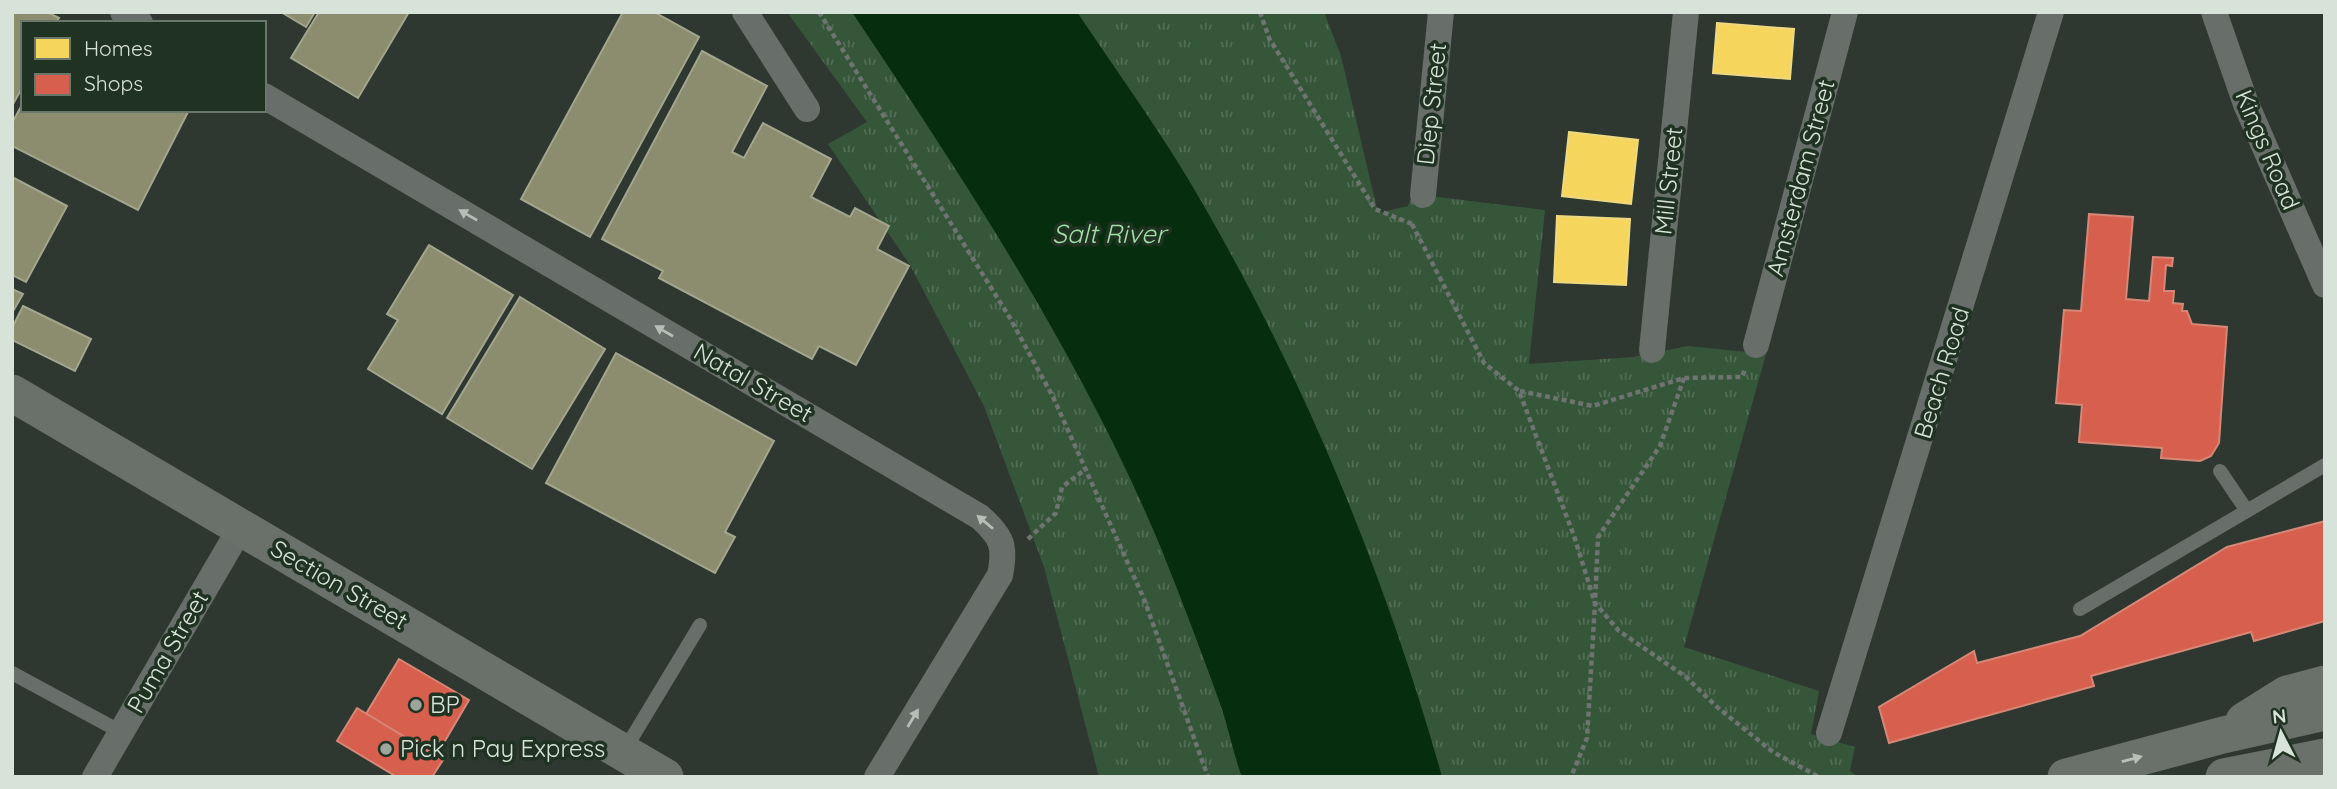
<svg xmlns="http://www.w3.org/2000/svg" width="2337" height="789" font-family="Quicksand,sans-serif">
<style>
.grass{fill:url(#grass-tufts)}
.water{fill:#072d0f}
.homes{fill:#f6d55c;stroke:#edd981;stroke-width:2}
.shops{fill:#d6604d;stroke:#d68777;stroke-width:2}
.industry{fill:#8c8c6e;stroke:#a2a68e;stroke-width:2}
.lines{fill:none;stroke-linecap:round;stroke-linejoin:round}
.path{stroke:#6e746f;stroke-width:4.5;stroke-dasharray:5 3.5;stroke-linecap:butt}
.lane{stroke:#686e69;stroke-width:14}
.street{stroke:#686e69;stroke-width:26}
.secondary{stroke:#69716a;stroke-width:37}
.oneway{fill:#b6bfb7}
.oneway2{fill:#b6c0b7}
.poi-dot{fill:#9ca69d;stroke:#203222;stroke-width:2.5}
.labels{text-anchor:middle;stroke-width:7;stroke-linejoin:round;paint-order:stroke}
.street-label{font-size:24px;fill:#d7e2d8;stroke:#203222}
.poi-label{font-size:24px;fill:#d7e2d8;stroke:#203222;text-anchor:start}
.water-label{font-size:26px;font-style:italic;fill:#9fdea5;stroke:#203222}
</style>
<defs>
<pattern id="grass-tufts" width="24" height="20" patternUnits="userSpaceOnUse" patternTransform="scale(1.75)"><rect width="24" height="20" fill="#36563a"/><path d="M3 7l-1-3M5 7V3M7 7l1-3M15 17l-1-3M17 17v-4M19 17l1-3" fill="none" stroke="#526e56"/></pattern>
</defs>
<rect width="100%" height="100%" fill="#2e3830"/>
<g class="grass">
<path d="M787,12H852C967,183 1082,356 1161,548C1182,600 1202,653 1221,706C1229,729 1233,753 1242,777H1099L1044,567L984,406L910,265L828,144L867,122Z"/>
<path d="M1077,12H1324L1341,56L1378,213L1408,206L1413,194L1545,210L1529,364L1633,357L1688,346L1766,354L1684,647L1819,691L1811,734L1855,747L1850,771L1858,777H1442C1403,637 1349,504 1287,372C1257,308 1227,245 1191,184C1156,125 1115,69 1077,12Z"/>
</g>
<path class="water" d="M852,12H1077C1115,69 1156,125 1191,184C1300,368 1384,570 1442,777H1242C1233,753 1229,729 1221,706C1202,653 1182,600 1161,548C1081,356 967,184 852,12Z"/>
<g class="homes">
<polygon points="1717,23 1794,29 1790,79 1713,73"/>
<polygon points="1569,132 1638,140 1631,204 1562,196"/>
<polygon points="1557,216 1630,219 1626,285 1554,282"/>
</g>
<g class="shops">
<polygon points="2089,214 2133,217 2126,299 2149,301 2153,257 2173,258 2172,266 2166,265 2164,291 2174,291 2173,303 2183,304 2182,311 2187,311 2192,324 2227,327 2219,443 2211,456 2200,461 2161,458 2162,448 2079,442 2082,405 2056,403 2064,310 2081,311"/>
<polygon points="2325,521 2325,621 2254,641 2251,632 2091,676 2094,686 1889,743 1879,707 1974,651 1977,663 2080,636 2227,547"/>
<polygon points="399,659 469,700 436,756 366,714"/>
<polygon points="357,708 443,760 432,777 397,777 337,741"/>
</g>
<g class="industry">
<polygon points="12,12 47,12 59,18 56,23 23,23 23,86 12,106"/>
<polygon points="281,12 315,12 306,27"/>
<polygon points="319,12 409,12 358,98 291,58"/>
<polygon points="623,12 654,12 699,37 590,237 521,199"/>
<polygon points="702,51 767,86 732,152 744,158 763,123 831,159 811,197 850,217 855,208 889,226 877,249 909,266 856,365 819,346 812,359 659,278 663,271 602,239"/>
<polygon points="23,103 23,110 189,110 138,210 12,146 12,123"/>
<polygon points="12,177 67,206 26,282 12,275"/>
<polygon points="429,245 513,295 442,414 368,369 398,320 387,314"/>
<polygon points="12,289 23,294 12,313"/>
<polygon points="520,297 605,349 532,469 447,418"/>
<polygon points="23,306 91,339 75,371 12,340 12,328"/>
<polygon points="616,353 774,441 725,532 735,537 715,573 546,483"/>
</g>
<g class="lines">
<g class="path">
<polyline points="819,12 1010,318 1053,397 1144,599 1208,777"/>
<polyline points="1260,12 1269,38 1375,209 1412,224"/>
<polyline points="1412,224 1484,363 1519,391 1574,536 1595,603 1587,738 1571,777"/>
<polyline points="1684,378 1660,446 1598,537 1595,603 1619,631 1686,677 1717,707 1773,752 1819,777"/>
<polyline points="1520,391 1593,406 1684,378 1742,377 1745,369"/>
<polyline points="1028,539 1056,513 1062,487 1087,468"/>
</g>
<g class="lane">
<polyline points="2220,471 2247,511"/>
<polyline points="2080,609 2325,465"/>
<polyline points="12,673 121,732"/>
<polyline points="624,751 700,625"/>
</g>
<g class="street">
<polyline points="123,12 140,23"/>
<polyline points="745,12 807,109"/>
<polyline points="2214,12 2246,104 2325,285"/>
<path d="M264,96L980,517C1002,537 1006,546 1000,575L877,777"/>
<polyline points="1423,195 1441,12"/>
<polyline points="1756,345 1845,12"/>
<polyline points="1652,350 1686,12"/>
<polyline points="1829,733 2051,12"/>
<polyline points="95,777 241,527"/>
</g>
<g class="secondary">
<polyline points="12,393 665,777"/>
<polyline points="2244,721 2287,694 2325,684"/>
<polyline points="2066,777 2223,735 2325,712"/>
<polyline points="2224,777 2325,757"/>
</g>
</g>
<defs><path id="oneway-solid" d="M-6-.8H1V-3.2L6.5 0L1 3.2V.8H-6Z" transform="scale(1.75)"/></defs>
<g class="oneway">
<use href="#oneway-solid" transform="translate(468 215) rotate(-150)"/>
<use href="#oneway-solid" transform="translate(664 331) rotate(-150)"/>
<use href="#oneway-solid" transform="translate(985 522) rotate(-140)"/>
<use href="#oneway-solid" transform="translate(913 718) rotate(-59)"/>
</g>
<use class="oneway2" href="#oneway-solid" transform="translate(2132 759) rotate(-15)"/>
<g class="poi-dot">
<circle cx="416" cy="705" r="7"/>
<circle cx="386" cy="749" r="7"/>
</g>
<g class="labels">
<g class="street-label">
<text transform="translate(1432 104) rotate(-84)" y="8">Diep Street</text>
<text transform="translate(2267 150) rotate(67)" y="8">Kings Road</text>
<text transform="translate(1801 178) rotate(-75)" y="8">Amsterdam Street</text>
<text transform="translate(1669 181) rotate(-84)" y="8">Mill Street</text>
<text transform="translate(1942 373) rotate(-73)" y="8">Beach Road</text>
<text transform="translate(753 383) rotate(30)" y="8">Natal Street</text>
<text transform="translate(339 585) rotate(30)" y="8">Section Street</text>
<text transform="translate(168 652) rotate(-60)" y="8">Puma Street</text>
</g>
<g class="poi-label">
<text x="430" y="713">BP</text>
<text x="400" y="757">Pick n Pay Express</text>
</g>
<g class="water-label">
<text x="1109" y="243">Salt River</text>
</g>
</g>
<rect width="2337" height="789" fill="none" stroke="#d7e2d8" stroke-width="28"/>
<rect x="21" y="21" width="245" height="91" fill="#203222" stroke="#69786b" stroke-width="2"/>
<rect x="35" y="38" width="35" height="21" fill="#f6d55c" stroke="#69786b" stroke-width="2"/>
<text x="84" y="56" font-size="21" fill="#d7e2d8">Homes</text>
<rect x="35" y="74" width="35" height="21" fill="#d6604d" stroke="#69786b" stroke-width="2"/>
<text x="84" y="91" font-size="21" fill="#d7e2d8">Shops</text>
<g transform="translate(2281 733) rotate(354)" stroke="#203222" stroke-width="5" paint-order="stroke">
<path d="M0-5L12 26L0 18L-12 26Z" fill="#d7e2d8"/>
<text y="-10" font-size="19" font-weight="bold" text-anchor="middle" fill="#d7e2d8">N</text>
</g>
</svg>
